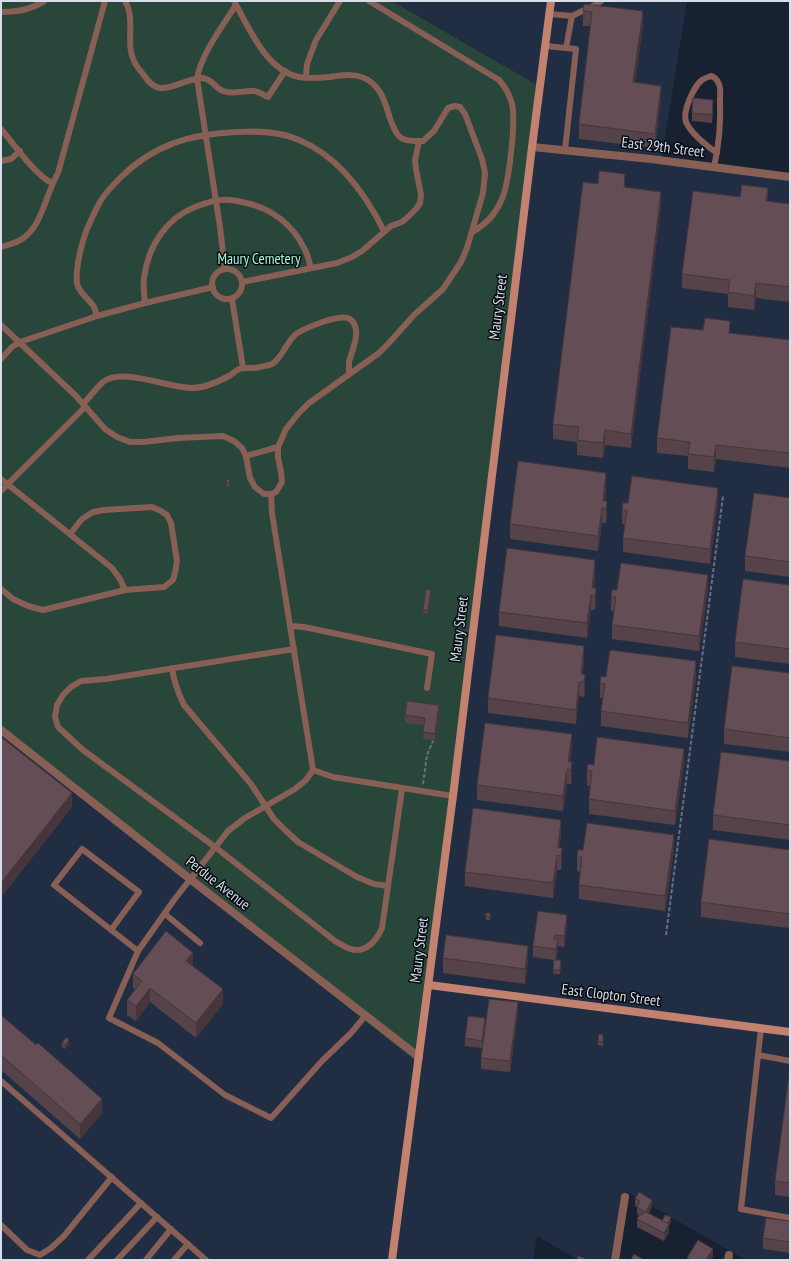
<svg xmlns="http://www.w3.org/2000/svg" width="791" height="1261" font-family="'PT Sans Narrow',sans-serif">
<style>
.built{fill:#212d42}
.green{fill:#284639}
.lines{fill:none;stroke-linecap:round;stroke-linejoin:round}
.path{stroke:#68707f;stroke-width:2;stroke-dasharray:4 2;stroke-linecap:butt}
.lane{stroke:#885f54;stroke-width:6}
.street{stroke:#885f54;stroke-width:8}
.secondary{stroke:#c3816f;stroke-width:8}
.wall{fill:#564249}
.shaded-wall{fill:#46363c}
.building{fill:#644d55;stroke:#46363c}
.labels{text-anchor:middle;stroke-width:3;stroke-linejoin:round;paint-order:stroke}
.street-label{font-size:15px;fill:#d7dee9;stroke:#070b12}
.park-label{font-size:15px;fill:#a4f8d2;stroke:#070b12}
</style>
<rect width="100%" height="100%" fill="#182132"/>
<polygon class="built" points="392,1 687,1 661,162 790,178 790,1260 746,1260 627,1192 614,1260 578,1260 537,1236 533,1260 1,1260 1,730 418,1062 539,86"/>
<polygon class="green" points="1,1 392,1 539,86 418,1063 1,730"/>
<g class="lines">
<g class="path">
<polyline points="423,784 427,755 433,741"/>
<polyline points="666,935 723,496"/>
</g>
<g class="lane">
<path d="M125,1C136,19 125,43 134,61C136,66 140,70 143,74C156,94 165,89 185,82C191,80 197,78 203,78C212,79 215,88 223,91C234,95 243,90 254,91C259,92 264,95 268,97L285,71"/>
<path d="M369,1L499,80C505,87 510,95 512,104C516,121 509,186 501,201C495,215 485,225 472,232"/>
<path d="M1,12C17,12 31,10 44,1"/>
<polyline points="550,14 572,16 597,4 601,1"/>
<polyline points="545,46 576,49 565,150"/>
<polyline points="566,48 572,16"/>
<polyline points="306,77 307,64 316,40 340,1"/>
<path d="M1,129C13,143 36,176 52,183"/>
<polyline points="1,161 11,159 20,151"/>
<path d="M714,167C719,145 721,122 720,99C720,95 721,88 719,84C717,79 715,77 711,76C708,77 705,78 702,80C694,86 682,112 686,122C691,133 707,146 717,153"/>
<path d="M1,247C8,245 16,243 22,239C42,227 46,193 58,173L105,1"/>
<circle cx="227" cy="284" r="15"/>
<path d="M225,269L220,227L197,79C200,56 223,25 236,5"/>
<polyline points="242,282 337,263 352,257 362,251 391,226 402,222 409,216 416,209 420,203 421,195 416,169 415,160 419,141"/>
<polyline points="232,299 243,368"/>
<path d="M145,303C144,295 143,286 144,278C148,247 165,219 195,207C203,204 212,200 222,200C230,199 238,201 246,203C271,208 293,225 304,248C308,254 309,262 311,268"/>
<path d="M97,316C96,313 95,310 94,307C89,299 78,292 77,283C75,269 82,242 87,229C91,220 95,211 100,202C105,193 114,184 121,177C155,144 191,134 237,132C257,131 280,131 299,140C338,156 366,195 384,231"/>
<path d="M1,325L76,396L105,429L117,437L130,442H143L178,438L223,436L234,441L242,448L246,456L250,478L255,487L264,494H271L276,492L282,482L281,472L278,457V447L286,429L298,414L309,403L379,353L388,344L414,315L443,289L461,262L467,248L483,193L485,173L482,159L465,114L460,107L455,106L448,108L434,131L423,141C415,141 403,142 398,135C395,132 394,127 392,124C386,108 384,90 368,80C357,73 342,75 330,77C320,78 308,79 299,77C266,70 249,28 234,1"/>
<polyline points="1,359 12,347 20,342 97,316 145,303 213,287"/>
<path d="M83,404C90,397 96,388 103,382C122,367 168,388 192,388C204,388 218,382 229,376C232,374 235,371 239,369C245,367 253,369 260,367C263,366 268,366 272,364C282,359 286,342 296,334C305,328 340,313 350,319C363,329 352,350 349,362C349,366 349,370 349,374"/>
<polyline points="246,456 278,447"/>
<polyline points="1,479 112,568 120,579 125,590"/>
<polyline points="1,491 85,407"/>
<polyline points="1,589 13,599 28,606 43,610 125,590 164,587 173,580 175,573 177,561 171,523 167,515 161,511 152,507 104,510 93,512 82,519 70,534"/>
<polyline points="290,626 304,627 432,654 427,688"/>
<path d="M294,649L106,679L81,681L71,687L63,695L57,705L55,717L58,727L83,750L215,847L335,941C341,944 348,950 356,950C369,950 377,939 382,928L402,789"/>
<path d="M172,668C174,682 178,693 184,705L251,784L274,819L284,829L298,842L357,877L374,884L388,886"/>
<polyline points="313,770 333,777 453,796"/>
<polyline points="165,914 200,943"/>
<polyline points="111,930 139,892 82,849 54,885 138,951 174,900 228,831 245,818 295,789 306,780 313,770 272,513 271,494"/>
<polyline points="138,951 109,1018 158,1043 225,1095 271,1118 322,1061 351,1033 366,1015"/>
<polyline points="761,1028 741,1209 790,1218"/>
<polyline points="758,1055 790,1061"/>
<polyline points="1,1081 206,1260"/>
<polyline points="1,1225 27,1250 40,1255 51,1248 64,1236 112,1177"/>
<polyline points="88,1260 141,1203"/>
<polyline points="117,1260 157,1217"/>
<polyline points="146,1260 171,1229"/>
<polyline points="174,1260 188,1244"/>
</g>
<g class="street">
<polyline points="532,147 651,159 790,177"/>
<polyline points="1,730 190,879 419,1057"/>
<polyline points="615,1260 625,1197"/>
<polyline points="728,1260 729,1255"/>
</g>
<g class="secondary">
<polyline points="429,985 790,1032"/>
<polyline points="392,1260 453,796 532,147 551,1"/>
</g>
</g>
<g class="wall">
<polygon points="584,4 643,26 635,82 661,100 655,148 579,139 579,124 591,26 583,26 583,11"/>
<polygon points="713,108 712,123 692,121 692,113"/>
<polygon points="625,187 661,206 631,448 605,445 603,458 577,455 577,442 553,439 553,424"/>
<polygon points="768,201 790,204 790,302 756,298 754,310 728,307 728,294 682,288 682,274"/>
<polygon points="730,333 790,340 790,468 716,459 714,472 688,469 688,456 657,453 657,438"/>
<polygon points="226,479 229,479 230,487 226,487"/>
<polygon points="606,488 605,501 607,501 607,516 606,523 602,523 598,551 510,539 510,524"/>
<polygon points="790,498 790,577 745,571 745,556"/>
<polygon points="718,502 710,564 623,552 623,538 625,525 622,524 622,510 628,503"/>
<polygon points="595,575 594,588 596,588 596,603 595,610 591,610 587,638 499,626 499,612"/>
<polygon points="790,585 790,664 735,657 735,642"/>
<polygon points="708,589 699,651 612,639 612,625 614,612 611,611 611,597 617,590"/>
<polygon points="431,593 428,614 423,613 423,610"/>
<polygon points="584,661 582,674 585,675 585,689 584,697 579,696 576,724 488,713 488,698"/>
<polygon points="790,673 790,752 724,744 724,729"/>
<polygon points="696,676 688,738 601,726 601,711 603,698 600,698 600,683 606,677"/>
<polygon points="439,712 435,741 423,739 424,725 405,723 405,715"/>
<polygon points="572,748 570,762 572,762 572,777 571,784 567,784 563,811 477,800 477,785"/>
<polygon points="790,761 790,840 713,830 713,815"/>
<polygon points="684,764 675,825 589,814 589,799 590,786 587,786 587,771 594,765"/>
<polygon points="561,835 559,848 562,848 562,863 561,870 557,870 553,898 465,886 465,872"/>
<polygon points="674,849 665,911 579,899 579,885 580,872 577,871 577,857 583,850"/>
<polygon points="790,850 789,928 701,917 701,902"/>
<polygon points="486,916 490,917 490,920 486,920"/>
<polygon points="567,926 564,947 558,946 556,960 561,964 560,974 553,974 554,960 533,957 533,946"/>
<polygon points="443,958 528,961 525,984 443,973"/>
<polygon points="193,966 223,1004 196,1038 150,1002 136,1021 127,1015 127,1000 135,990 133,988 133,974"/>
<polygon points="518,1014 510,1072 481,1069 481,1058"/>
<polygon points="1,1015 102,1113 80,1139 1,1070"/>
<polygon points="485,1025 482,1048 465,1046 465,1038"/>
<polygon points="603,1039 603,1046 598,1045 598,1041"/>
<polygon points="62,1043 69,1044 65,1049 62,1047"/>
<polygon points="790,1068 790,1197 775,1195 775,1181"/>
<polygon points="635,1199 652,1207 649,1213 662,1221 671,1221 669,1226 669,1232 664,1241 637,1227 637,1219 639,1216 637,1214 637,1207 635,1206"/>
<polygon points="790,1221 790,1253 763,1249 763,1238"/>
</g>
<g class="shaded-wall">
<polygon points="643,11 643,26 633,97 633,82"/>
<polygon points="661,86 661,100 655,148 655,134"/>
<polygon points="713,100 713,108 712,123 712,115"/>
<polygon points="625,174 625,189 624,187"/>
<polygon points="768,188 768,203 766,201"/>
<polygon points="661,192 661,206 631,448 631,434"/>
<polygon points="756,283 756,298 754,310 754,296"/>
<polygon points="730,321 730,335 729,333"/>
<polygon points="605,430 605,445 603,458 603,443"/>
<polygon points="716,445 716,459 714,472 714,457"/>
<polygon points="606,473 606,488 604,508 603,501"/>
<polygon points="718,488 718,502 710,564 710,549"/>
<polygon points="607,501 607,516 606,523 606,509"/>
<polygon points="602,508 602,523 598,551 598,536"/>
<polygon points="595,560 595,575 593,595 592,588"/>
<polygon points="708,575 708,589 699,651 699,636"/>
<polygon points="596,588 596,603 595,610 595,596"/>
<polygon points="591,595 591,610 587,638 587,623"/>
<polygon points="584,646 584,661 581,682 581,674"/>
<polygon points="696,661 696,676 688,738 688,723"/>
<polygon points="585,675 585,689 584,697 584,682"/>
<polygon points="579,682 579,696 576,724 576,710"/>
<polygon points="439,705 439,712 435,741 435,734"/>
<polygon points="572,734 572,748 569,769 568,762"/>
<polygon points="684,749 684,764 675,825 675,811"/>
<polygon points="572,762 572,777 571,784 571,770"/>
<polygon points="567,769 567,784 563,811 563,796"/>
<polygon points="72,793 72,807 1,898 1,883"/>
<polygon points="561,820 561,835 559,855 558,848"/>
<polygon points="674,835 674,849 665,911 665,896"/>
<polygon points="562,848 562,863 561,870 561,856"/>
<polygon points="557,855 557,870 553,898 553,883"/>
<polygon points="790,908 790,922 789,928 789,914"/>
<polygon points="567,915 567,926 564,947 564,936"/>
<polygon points="558,939 558,950 556,960 556,949"/>
<polygon points="528,946 528,961 525,984 525,969"/>
<polygon points="193,953 193,967 186,961"/>
<polygon points="150,988 150,1002 136,1021 136,1006"/>
<polygon points="223,989 223,1004 196,1038 196,1023"/>
<polygon points="518,1002 518,1014 510,1072 510,1061"/>
<polygon points="485,1018 485,1025 482,1048 482,1041"/>
<polygon points="69,1040 69,1044 65,1049 65,1045"/>
<polygon points="102,1099 102,1113 80,1139 80,1124"/>
<polygon points="652,1200 652,1207 646,1219 646,1212"/>
<polygon points="671,1217 671,1221 669,1226 669,1232 664,1241 664,1233"/>
<polygon points="713,1249 713,1257 711,1260 706,1260"/>
</g>
<g class="building">
<polygon points="584,4 643,11 633,82 661,86 655,134 579,124 592,12 583,11"/>
<polygon points="693,98 713,100 712,115 692,113"/>
<polygon points="599,171 625,174 624,187 661,192 631,434 605,430 603,443 577,440 579,427 553,424 583,182 598,184"/>
<polygon points="742,185 768,188 766,201 790,204 790,287 756,283 754,296 728,292 730,280 682,274 693,191 740,197"/>
<polygon points="705,318 730,321 729,333 790,340 790,453 716,445 714,457 688,454 690,442 657,438 671,327 703,330"/>
<polygon points="518,461 606,473 603,501 607,501 606,509 602,508 598,536 510,524"/>
<polygon points="632,476 718,488 710,549 623,538 627,510 622,510 623,503 628,503"/>
<polygon points="226,479 229,479 230,483 226,483"/>
<polygon points="754,493 790,498 790,562 745,556"/>
<polygon points="507,548 595,560 592,588 596,588 595,596 591,595 587,623 499,612"/>
<polygon points="621,563 708,575 699,636 612,625 616,597 611,597 612,590 617,590"/>
<polygon points="743,579 790,585 790,649 735,642"/>
<polygon points="426,589 431,590 428,610 423,610"/>
<polygon points="496,635 584,646 581,674 585,675 584,682 579,682 576,710 488,698"/>
<polygon points="610,650 696,661 688,723 601,711 605,684 600,683 601,676 606,677"/>
<polygon points="732,666 790,673 790,738 724,729"/>
<polygon points="407,701 439,705 435,734 423,732 425,718 405,715"/>
<polygon points="485,723 572,734 568,762 572,762 571,770 567,769 563,796 477,785"/>
<polygon points="1,737 72,793 1,883"/>
<polygon points="597,737 684,749 675,811 589,799 592,771 587,771 588,764 594,765"/>
<polygon points="721,752 790,761 790,825 713,815"/>
<polygon points="473,808 561,820 558,848 562,848 561,856 557,855 553,883 465,872"/>
<polygon points="587,823 674,835 665,896 579,885 582,857 577,857 578,850 583,850"/>
<polygon points="709,839 790,850 790,908 789,914 701,902"/>
<polygon points="538,911 567,915 564,936 555,935 554,939 558,939 556,949 533,946"/>
<polygon points="486,913 490,913 490,917 486,916"/>
<polygon points="166,931 193,953 186,961 223,989 196,1023 150,988 136,1006 127,1000 142,981 133,974"/>
<polygon points="446,935 528,946 525,969 443,958"/>
<polygon points="554,960 561,960 560,970 553,970"/>
<polygon points="489,999 518,1002 510,1061 481,1058"/>
<polygon points="1,1015 36,1045 38,1043 102,1099 80,1124 1,1055"/>
<polygon points="468,1016 485,1018 482,1041 465,1038"/>
<polygon points="599,1034 603,1035 603,1042 598,1041"/>
<polygon points="66,1037 69,1040 65,1045 62,1043"/>
<polygon points="790,1068 790,1183 775,1181"/>
<polygon points="639,1192 652,1200 646,1212 669,1224 664,1233 637,1219 640,1214 642,1215 645,1212 637,1207 640,1201 635,1199"/>
<polygon points="665,1215 671,1217 668,1223 662,1221"/>
<polygon points="766,1218 790,1221 790,1242 763,1238"/>
<polygon points="698,1240 713,1249 706,1260 691,1260 687,1258"/>
<polygon points="634,1254 644,1260 631,1260"/>
<polygon points="578,1256 584,1258 584,1260 577,1260"/>
</g>
<g class="labels">
<g class="street-label">
<text transform="translate(663 147) rotate(7)" y="5">East 29th Street</text>
<text transform="translate(498 307) rotate(-83)" y="5">Maury Street</text>
<text transform="translate(459 629) rotate(-83)" y="5">Maury Street</text>
<text transform="translate(218 883) rotate(38)" y="5">Perdue Avenue</text>
<text transform="translate(419 950) rotate(-83)" y="5">Maury Street</text>
<text transform="translate(611 995) rotate(7)" y="5">East Clopton Street</text>
</g>
<g class="park-label">
<text x="259" y="264">Maury Cemetery</text>
</g>
</g>
<rect width="791" height="1261" fill="none" stroke="#d7dee9" stroke-width="4"/>
</svg>
